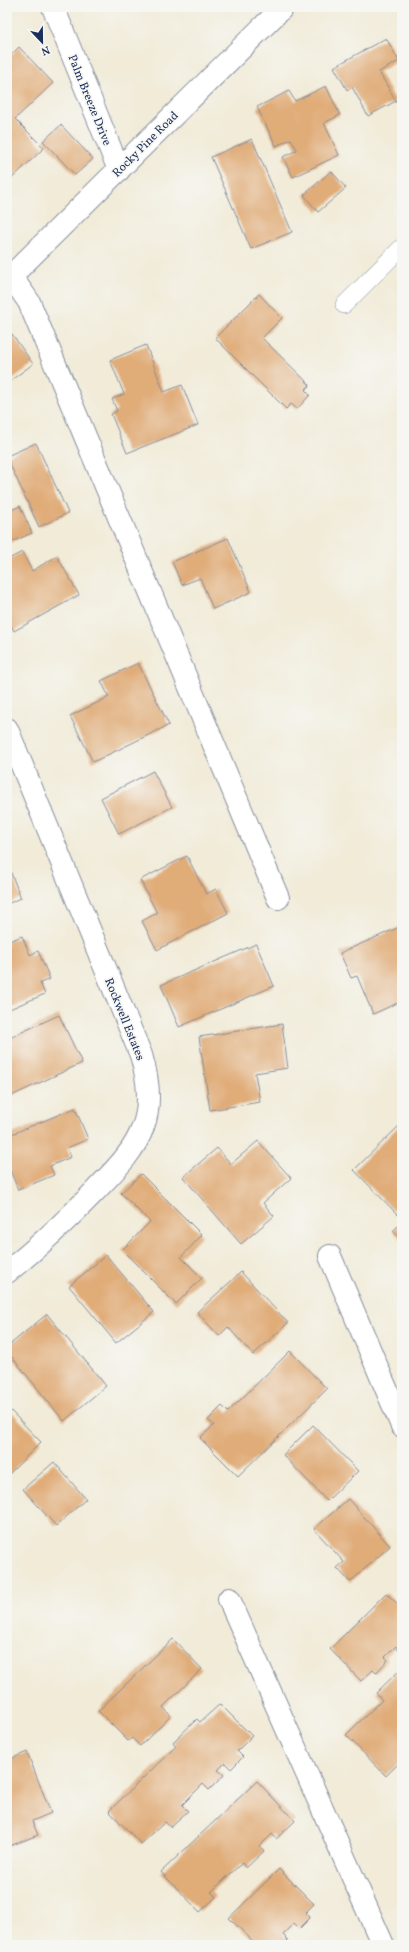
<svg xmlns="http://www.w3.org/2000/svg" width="409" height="1952" font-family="Vollkorn,serif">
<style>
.building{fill:#e0ac78}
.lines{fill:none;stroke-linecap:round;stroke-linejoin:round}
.service-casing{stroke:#868d9b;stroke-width:18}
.minor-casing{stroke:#868d9b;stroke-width:24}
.tertiary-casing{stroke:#868d9b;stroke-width:24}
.service{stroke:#fff;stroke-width:17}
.minor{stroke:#fff;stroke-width:22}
.tertiary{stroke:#fff;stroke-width:22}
.labels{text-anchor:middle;stroke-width:3.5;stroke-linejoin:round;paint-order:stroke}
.street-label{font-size:12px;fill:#1b2f5e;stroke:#f6f6f2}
</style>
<rect width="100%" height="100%" fill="#f6f6f2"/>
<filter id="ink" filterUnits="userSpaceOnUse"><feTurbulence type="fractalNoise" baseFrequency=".025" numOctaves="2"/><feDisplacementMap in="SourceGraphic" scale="8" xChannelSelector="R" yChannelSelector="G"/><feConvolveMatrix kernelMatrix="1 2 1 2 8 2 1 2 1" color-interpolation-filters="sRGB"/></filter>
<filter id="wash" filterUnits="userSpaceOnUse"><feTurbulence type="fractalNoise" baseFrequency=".012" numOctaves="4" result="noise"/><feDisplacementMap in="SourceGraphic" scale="16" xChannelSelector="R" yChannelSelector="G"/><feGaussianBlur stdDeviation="0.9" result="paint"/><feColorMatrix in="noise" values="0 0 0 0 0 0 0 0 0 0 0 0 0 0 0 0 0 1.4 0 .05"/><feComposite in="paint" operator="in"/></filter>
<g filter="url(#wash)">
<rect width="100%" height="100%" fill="#f1ebd8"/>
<g id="blocks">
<g class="building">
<polygon points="386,38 399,61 379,72 396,101 368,116 352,87 347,90 334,67"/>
<polygon points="19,47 53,83 15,119 44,148 7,183 7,59"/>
<polygon points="326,86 340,115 324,123 339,155 293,177 283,157 297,150 291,139 276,146 257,107 289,91 295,101"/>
<polygon points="61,125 93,159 75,175 43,141"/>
<polygon points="252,139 292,232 251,249 211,157"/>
<polygon points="331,171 346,188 318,212 304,195"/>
<polygon points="259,294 282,318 262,338 310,385 305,390 310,395 297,409 291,404 286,409 215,338"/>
<polygon points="12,334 33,364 7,383 7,338"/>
<polygon points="146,345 164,392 182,385 198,425 127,453 111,414 117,411 112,399 124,394 110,360"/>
<polygon points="36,443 68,513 39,527 7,458 7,456"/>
<polygon points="20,506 32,533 7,544 7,512"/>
<polygon points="228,538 251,592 213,609 200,578 182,585 172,562"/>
<polygon points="22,552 32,571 57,556 79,595 14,631 7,618 7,560"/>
<polygon points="138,663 169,725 93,762 70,716 109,697 101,681"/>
<polygon points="153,771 172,807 119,834 101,798"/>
<polygon points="187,856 206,894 216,889 228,913 157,950 142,921 157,913 140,880"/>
<polygon points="7,863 21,898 7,904"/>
<polygon points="402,926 402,1001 373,1014 357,976 351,978 340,953"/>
<polygon points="22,936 30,955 38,951 50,979 40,983 45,994 7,1010 7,942"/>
<polygon points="256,944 274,986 179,1027 161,985"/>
<polygon points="59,1015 82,1063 7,1098 7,1039"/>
<polygon points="282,1024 288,1068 255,1073 260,1102 210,1110 199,1037"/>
<polygon points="75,1108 88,1139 67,1148 71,1157 50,1166 54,1175 18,1190 7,1162 7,1136"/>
<polygon points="402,1123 402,1213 399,1216 354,1170"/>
<polygon points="258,1141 291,1178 263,1203 274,1216 241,1244 183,1177 217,1148 231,1164"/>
<polygon points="141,1174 202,1235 181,1257 202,1278 176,1304 122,1250 150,1222 121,1193"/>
<polygon points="402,1222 402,1240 393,1231"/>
<polygon points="106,1255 154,1312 116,1343 69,1286"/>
<polygon points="241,1272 288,1323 253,1355 228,1327 219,1336 197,1312"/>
<polygon points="47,1314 106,1386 64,1421 7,1351 7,1347"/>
<polygon points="290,1351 327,1389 238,1476 200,1438 214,1425 208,1420 222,1406 228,1412"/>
<polygon points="8,1408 41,1442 7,1476 7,1409"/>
<polygon points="313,1425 358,1471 327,1501 283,1455"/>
<polygon points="54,1462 86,1499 56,1526 23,1489"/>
<polygon points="348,1499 390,1546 350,1582 337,1568 344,1562 314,1529"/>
<polygon points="386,1593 402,1608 402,1646 398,1650 396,1646 385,1657 388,1660 376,1673 373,1670 361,1681 330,1649"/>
<polygon points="173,1639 202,1669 163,1707 171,1716 140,1746 132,1738 128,1741 98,1711"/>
<polygon points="402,1668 402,1760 386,1776 346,1735 382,1700 376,1693"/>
<polygon points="220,1704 252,1736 237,1751 243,1757 231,1769 225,1763 218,1770 224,1775 209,1790 203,1784 182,1805 188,1811 170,1827 165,1822 141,1844 109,1811 176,1746 173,1742 197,1719 200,1722"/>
<polygon points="27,1752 51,1813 32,1821 38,1835 7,1847 7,1757 8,1760"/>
<polygon points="257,1781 295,1821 276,1839 272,1834 260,1846 264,1851 246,1868 242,1863 211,1892 216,1897 200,1912 161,1872"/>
<polygon points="279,1869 314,1904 305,1913 310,1918 299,1929 294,1924 283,1935 288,1940 283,1945 257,1945 229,1918"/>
</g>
</g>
</g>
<g filter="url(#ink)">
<use href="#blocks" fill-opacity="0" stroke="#868d9b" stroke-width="1"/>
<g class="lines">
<g class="service-casing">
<polyline id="service" points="344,305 402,247"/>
</g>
<g class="minor-casing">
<g id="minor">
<polyline points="53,7 119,170"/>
<polyline points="11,276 29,302 278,898"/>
<path d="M7,729L141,1055C148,1078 152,1103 143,1127C134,1152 114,1171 96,1190C68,1219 39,1247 7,1272"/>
<polyline points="330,1256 402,1426"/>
<polyline points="229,1599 383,1945"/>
</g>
</g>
<g class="tertiary-casing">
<polyline id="tertiary" points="7,280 283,7"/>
</g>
<use href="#service" class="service"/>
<use href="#minor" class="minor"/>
<use href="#tertiary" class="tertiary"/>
</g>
</g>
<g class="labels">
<g class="street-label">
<text transform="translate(90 100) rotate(68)" y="4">Palm Breeze Drive</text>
<text transform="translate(145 144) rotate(-45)" y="4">Rocky Pine Road</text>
<text transform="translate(125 1019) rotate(68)" y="4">Rockwell Estates</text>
</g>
</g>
<rect width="409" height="1952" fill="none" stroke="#f6f6f2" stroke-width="24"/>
<g transform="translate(42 42) rotate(158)" stroke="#f6f6f2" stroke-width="3" paint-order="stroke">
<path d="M0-3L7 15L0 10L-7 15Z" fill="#1b2f5e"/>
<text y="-6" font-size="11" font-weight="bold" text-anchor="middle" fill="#1b2f5e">N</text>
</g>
</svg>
